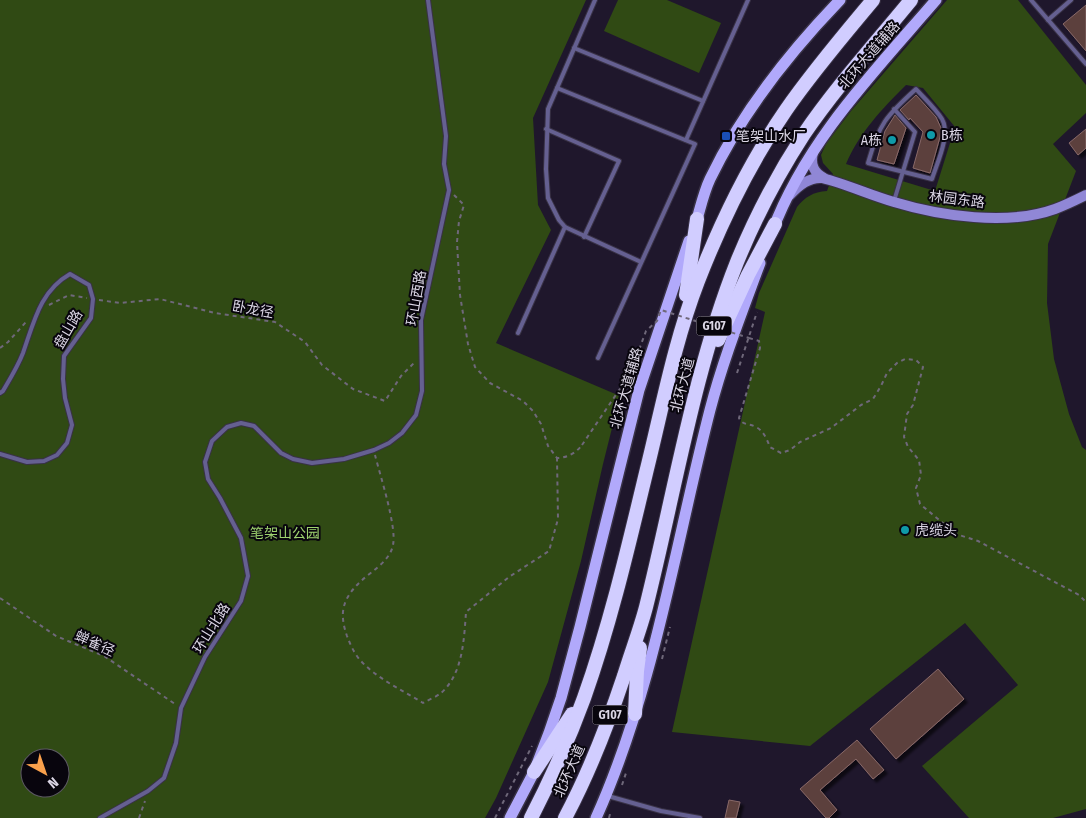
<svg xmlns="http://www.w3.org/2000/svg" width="1086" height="818" font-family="'Fira Sans Condensed','Noto Sans SC',sans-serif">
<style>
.green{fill:#304a14;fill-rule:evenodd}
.building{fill:#5c403e;stroke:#896968;filter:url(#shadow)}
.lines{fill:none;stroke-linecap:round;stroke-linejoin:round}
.lane-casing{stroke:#393246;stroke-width:6}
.secondary-casing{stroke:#393246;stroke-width:12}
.primary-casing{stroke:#393246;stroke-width:14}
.highway-casing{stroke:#393246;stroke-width:16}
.path{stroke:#6f687a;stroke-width:2;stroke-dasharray:4 4;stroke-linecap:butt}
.lane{stroke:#656091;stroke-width:4}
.secondary{stroke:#9087d6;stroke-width:10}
.primary{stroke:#b1a9fb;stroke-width:11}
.highway{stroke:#d1cdff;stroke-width:14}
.path-bridge{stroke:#6f687a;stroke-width:2;stroke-dasharray:4 4;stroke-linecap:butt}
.culture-dot{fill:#0f9aa8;stroke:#08050d;stroke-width:2}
.transit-dot{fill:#1a4fb4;stroke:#08050d;stroke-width:2}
.labels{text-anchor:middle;stroke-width:4;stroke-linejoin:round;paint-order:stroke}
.shield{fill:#08050d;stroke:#9c97a4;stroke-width:1}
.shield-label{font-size:12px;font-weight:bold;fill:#dbd6e5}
.street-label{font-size:14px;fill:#dbd6e5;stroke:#08050d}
.poi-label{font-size:14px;fill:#dbd6e5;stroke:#08050d;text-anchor:start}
.park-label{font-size:14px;fill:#9ed26f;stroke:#08050d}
</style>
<defs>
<filter id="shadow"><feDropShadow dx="3.5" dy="3.5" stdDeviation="1" flood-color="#0009"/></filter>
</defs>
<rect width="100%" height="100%" fill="#1f172c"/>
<g class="green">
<path d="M0,0H586L533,118L538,205L551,230L496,343L620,396L603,464L581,561L548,682L496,798L485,818H0ZM30,758H60V788H30Z"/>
<polygon points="618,0 667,0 721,23 699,73 604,31"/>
<path d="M947,0H1018L1086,85V113L1053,144L1076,171L1048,244L1047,303L1054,359L1069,414L1082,447L1086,450V809L1053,818H969L922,766L1018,685L965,623L810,746L672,732L765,312L755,308L759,293L797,207C805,197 813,192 827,191L833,174L823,163L821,155L826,144L851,111ZM906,85L923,88L955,127L935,191L846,164C859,133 882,109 906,85Z"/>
</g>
<g class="building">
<polygon points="1086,5 1086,51 1063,24"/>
<polygon points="916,95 936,117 941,128 940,137 930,173 913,168 923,132 910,118 909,120 900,110"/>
<polygon points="895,115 906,128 894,164 877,160 885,131"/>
<polygon points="1086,129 1086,148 1078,155 1069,143"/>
<polygon points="938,669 964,699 896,759 870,729"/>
<polygon points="857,740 884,770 873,779 856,759 820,790 837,810 829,818 826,818 800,789"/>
<polygon points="729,800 740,802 736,818 725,818"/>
</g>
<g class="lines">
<g class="lane-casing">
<g id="lane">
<polyline points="595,0 548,109 546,169 548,198 559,220 565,227 641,262"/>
<polyline points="1031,0 1086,64"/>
<polyline points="1048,20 1071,0"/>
<polyline points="574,48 703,101"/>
<polyline points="557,88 695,144 598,358"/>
<path d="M916,89C924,98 935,108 942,119C951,134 937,163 932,179L868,163C879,124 886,116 916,89Z"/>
<polyline points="546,129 619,161 584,237"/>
<polyline points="686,140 748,0"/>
<polyline points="894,201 915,132 894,109"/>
<polyline points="518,333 565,227"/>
<path d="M0,393L3,391C10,379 18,366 23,353C34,322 40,291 70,274L89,285L93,299L91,318L64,356L63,379L65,398L72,425L67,443L57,455L44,461L27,462L0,454"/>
<polyline points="608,796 661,811 700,818"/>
<polyline points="100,818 148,791 164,778 176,743 181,708 205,657 241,601 248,576 241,538 220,498 208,479 205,462 212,441 227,427 241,423 254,426 281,453 293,459 312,463 344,459 374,450 389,443 402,433 416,415 422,391 421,320 449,190 444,164 446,136 428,0"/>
</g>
</g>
<g class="secondary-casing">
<g id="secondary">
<path d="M813,153C810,164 814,173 824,178"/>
<path d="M790,195C798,186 809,177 822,178C846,184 870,195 894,202C940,216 1008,226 1055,209C1066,205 1076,200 1086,195"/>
</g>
</g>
<g class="primary-casing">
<g id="primary">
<path d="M695,226C700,210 703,194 710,179C742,112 789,53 840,0"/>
<path d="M772,232C806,141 874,72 936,0"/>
<polyline points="510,818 534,772 549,733 561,698 580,627 639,390 689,241"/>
<path d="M596,818C654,689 675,546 710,410C723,360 742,312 760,263"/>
</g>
</g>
<g class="highway-casing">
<g id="highway">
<polyline points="686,295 697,219"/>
<polyline points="718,340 748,275 775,224"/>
<polyline points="635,714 637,671 640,648"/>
<polyline points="534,772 572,714"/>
<path d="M531,818C551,779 569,739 584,698C610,625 628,548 646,473C662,409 674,343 698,281C721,222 750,162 786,110C813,71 843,36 873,0"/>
<path d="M565,818C589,773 608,724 624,676C631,653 640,630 646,607C675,492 693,373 737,262C755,218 778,174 804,134C836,87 875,44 911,0"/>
</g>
</g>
<g class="path">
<path d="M454,195L464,205L459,221L457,242L460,295L468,344L475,367L490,383L523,401L533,411L541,424L548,446L557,458C567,458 576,453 582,445"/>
<polyline points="99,300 120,303 160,299 215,313 275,322 305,342 322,365 353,389 385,401 401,376 416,361"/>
<polyline points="49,305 69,295 87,298"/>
<path d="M749,338L759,341L760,348L739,418C743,426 749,423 756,427C764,431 767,440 770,447L781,453L790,450L800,442L831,428L861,405L873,399L881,386L887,373L897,363L905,359L916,360L923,367L913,405L907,414L904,437L908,447L919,460L921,475L916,488L920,504L956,534L978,541L1079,595L1086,602"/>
<polyline points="0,348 8,342 26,322"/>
<polyline points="737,373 757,312"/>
<path d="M375,455C380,475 397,527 393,545C390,561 372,571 361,581C342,599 339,613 347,636C350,644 354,653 360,660C376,678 402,690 423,703C428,700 436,697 441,693C463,674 464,639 466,612L509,577L549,551L558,519L557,458"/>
<polyline points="0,598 56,636 104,656 175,704"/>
<polyline points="662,659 670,627"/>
<polyline points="622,785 626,773"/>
<polyline points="139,818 145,801"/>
<polyline points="495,818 532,746"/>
<polyline points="609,818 610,814"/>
</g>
<use href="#lane" class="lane"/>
<use href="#secondary" class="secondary"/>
<use href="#primary" class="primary"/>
<use href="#highway" class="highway"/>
<polyline class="path-bridge" points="582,445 630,374 646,331 657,321 661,310 749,338"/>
</g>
<g class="culture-dot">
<circle cx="931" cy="135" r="5"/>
<circle cx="892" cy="140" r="5"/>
<circle cx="905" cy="530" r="5"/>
</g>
<rect class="transit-dot" x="721" y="131" width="10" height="10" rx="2.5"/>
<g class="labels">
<g class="shield">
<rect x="696.5" y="316.5" width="35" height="19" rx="4"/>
<rect x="592.5" y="705.5" width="35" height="19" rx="4"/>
</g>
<g class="shield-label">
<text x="714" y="330">G107</text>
<text x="610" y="719">G107</text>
</g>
<g class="street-label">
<text transform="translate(869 55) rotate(-49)" y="5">北环大道辅路</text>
<text transform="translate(957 199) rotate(7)" y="5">林园东路</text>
<text transform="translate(416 298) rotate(-80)" y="5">环山西路</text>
<text transform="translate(253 309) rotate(10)" y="5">卧龙径</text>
<text transform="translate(68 329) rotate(-60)" y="5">盘山路</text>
<text transform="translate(682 385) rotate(-75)" y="5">北环大道</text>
<text transform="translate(626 388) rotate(-74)" y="5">北环大道辅路</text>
<text transform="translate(211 628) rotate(-58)" y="5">环山北路</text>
<text transform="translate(95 643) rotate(25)" y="5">蝉雀径</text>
<text transform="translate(569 771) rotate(-66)" y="5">北环大道</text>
</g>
<g class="poi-label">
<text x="941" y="140">B栋</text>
<text x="736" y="141">笔架山水厂</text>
<text x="882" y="145" text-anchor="end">A栋</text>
<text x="915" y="535">虎缆头</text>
</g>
<g class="park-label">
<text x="285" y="538">笔架山公园</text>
</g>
</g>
<g transform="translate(45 773) rotate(140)"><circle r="24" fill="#08050d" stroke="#5c5963"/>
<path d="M0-4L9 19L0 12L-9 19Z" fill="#f9a04c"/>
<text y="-8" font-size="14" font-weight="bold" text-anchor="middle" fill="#dbd6e5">N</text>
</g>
</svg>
